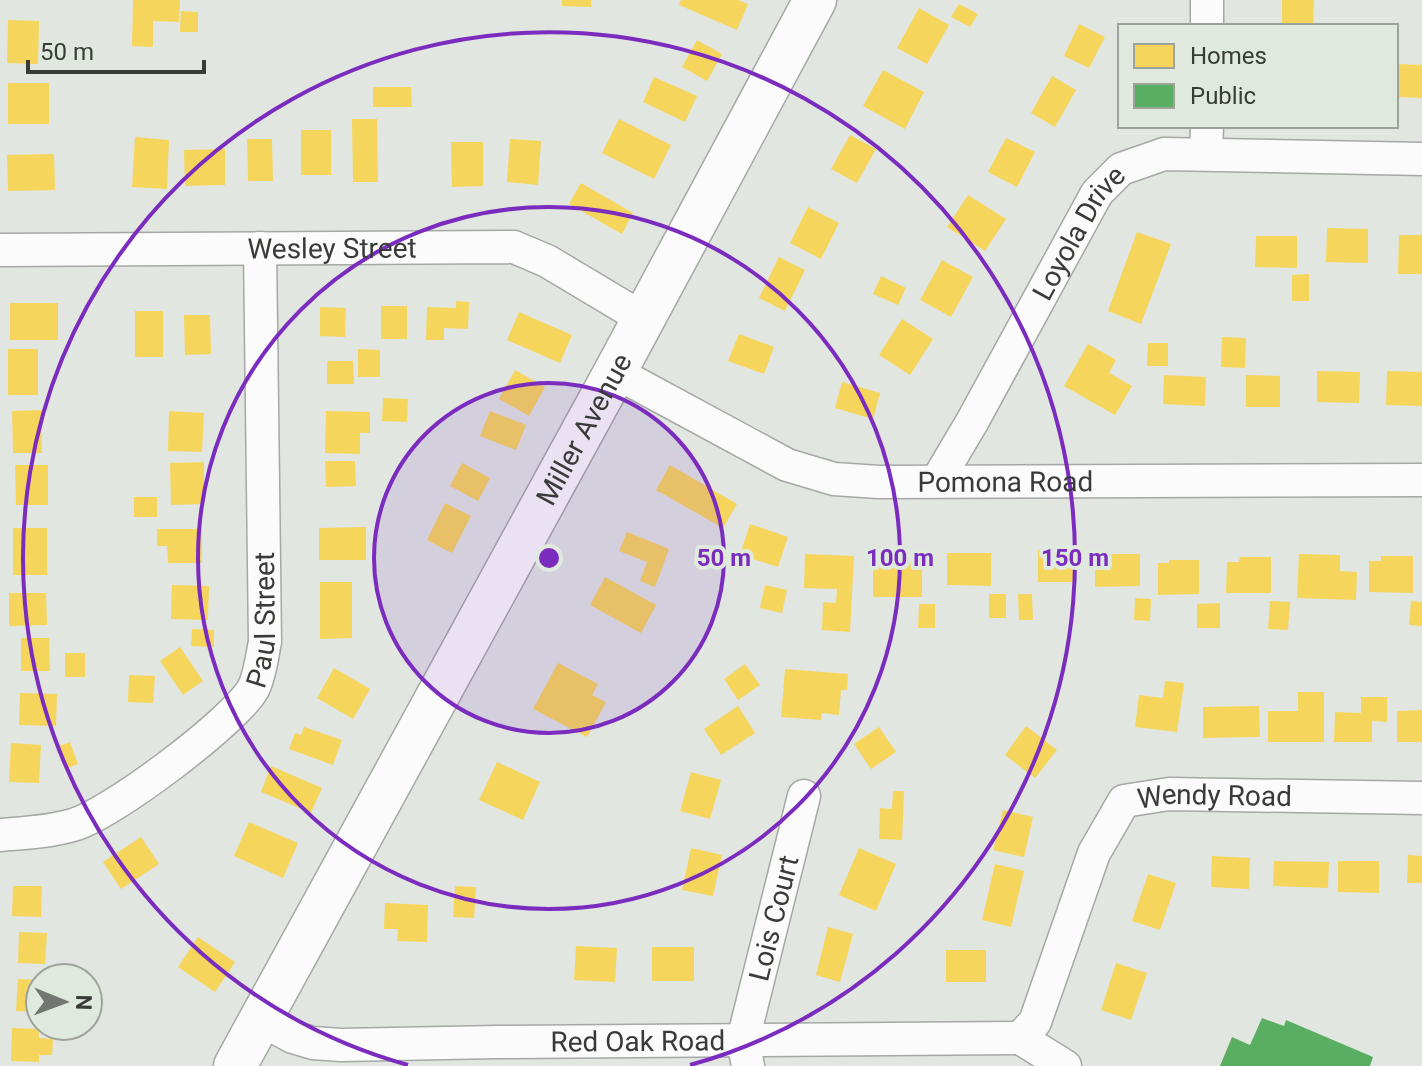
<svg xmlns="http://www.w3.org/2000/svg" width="1422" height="1066" font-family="Roboto,sans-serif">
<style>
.homes{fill:#f6d55c}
.public{fill:#5aae61}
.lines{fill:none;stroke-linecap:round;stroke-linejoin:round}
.minor-casing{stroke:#a5a8a4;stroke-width:35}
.major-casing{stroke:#a5a8a4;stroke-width:45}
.minor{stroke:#fafbfa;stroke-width:32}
.major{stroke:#fafbfa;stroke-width:42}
.ring{fill:none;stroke:#7b2cbf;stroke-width:4}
.labels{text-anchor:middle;stroke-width:8;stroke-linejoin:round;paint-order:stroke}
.street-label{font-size:28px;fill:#383b37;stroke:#e0e9de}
.centre{fill:#7b2cbf;stroke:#e0e9de;stroke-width:4}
.ring-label{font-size:24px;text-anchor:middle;font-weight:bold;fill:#7b2cbf;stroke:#e0e9de;stroke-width:8;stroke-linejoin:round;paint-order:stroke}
</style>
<rect width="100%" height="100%" fill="#e1e6e1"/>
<g class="homes">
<polygon points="133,0 180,0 179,22 153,21 153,47 132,46"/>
<polygon points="562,0 591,0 591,7 562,6"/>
<polygon points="681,0 738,0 748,4 737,30 679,5"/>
<polygon points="1282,0 1314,0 1313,26 1282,26"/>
<polygon points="959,4 978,14 970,27 951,17"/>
<polygon points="919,8 949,25 927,64 897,48"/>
<polygon points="181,11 198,12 198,32 180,32"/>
<polygon points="8,20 39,21 38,64 7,63"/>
<polygon points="1079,24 1105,37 1089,68 1064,56"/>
<polygon points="697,40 722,54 707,81 682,67"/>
<polygon points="1396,64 1422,65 1422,98 1396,97"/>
<polygon points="883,70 924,92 905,129 863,106"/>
<polygon points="1052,76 1076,90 1055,127 1031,113"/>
<polygon points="654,77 697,96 685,122 643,102"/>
<rect x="8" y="83" width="41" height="41"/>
<polygon points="373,87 411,87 412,107 373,107"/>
<polygon points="352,119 377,119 378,182 353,182"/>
<polygon points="619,119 671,145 654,179 602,153"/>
<rect x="301" y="130" width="30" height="45"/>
<polygon points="850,135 876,149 857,183 831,169"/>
<polygon points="135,137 169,140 167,189 132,187"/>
<polygon points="1006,138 1035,152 1017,187 988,172"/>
<polygon points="247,139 272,139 273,181 248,181"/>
<polygon points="510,139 541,141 538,185 507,182"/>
<polygon points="451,142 483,142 483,186 452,187"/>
<polygon points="225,149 225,185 185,186 184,150"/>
<polygon points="54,154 55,190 8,191 7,155"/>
<polygon points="581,183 633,213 622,234 569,204"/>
<polygon points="968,195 1006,219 985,251 947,227"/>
<polygon points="808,207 839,223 821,259 790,243"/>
<polygon points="1327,228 1368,229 1368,263 1326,262"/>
<polygon points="1137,232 1171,244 1141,324 1108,311"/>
<polygon points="1399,235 1422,235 1422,274 1398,274"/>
<polygon points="1256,236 1297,236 1297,268 1255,267"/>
<polygon points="779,257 805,270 785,311 759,298"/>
<polygon points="942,260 973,277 951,317 920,300"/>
<polygon points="1309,274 1309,301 1292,301 1292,275"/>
<polygon points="881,276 906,288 898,305 873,294"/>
<polygon points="456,301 469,302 468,329 444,328 444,340 426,340 427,307 456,308"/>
<rect x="10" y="303" width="48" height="37"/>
<rect x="381" y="306" width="26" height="33"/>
<polygon points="320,307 346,308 345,337 320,336"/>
<rect x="135" y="311" width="28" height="46"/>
<polygon points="519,312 572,335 560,363 507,340"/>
<polygon points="184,315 210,315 211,354 185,355"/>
<polygon points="902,319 933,339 910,375 879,355"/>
<polygon points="739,334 774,347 764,374 728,361"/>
<polygon points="1222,337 1246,338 1245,368 1221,367"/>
<polygon points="1148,343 1168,343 1168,366 1147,366"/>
<polygon points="1088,344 1116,360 1109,373 1132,386 1115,415 1064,386"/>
<rect x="8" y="349" width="30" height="46"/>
<polygon points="358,349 380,350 380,377 358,377"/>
<polygon points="327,361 353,361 354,384 327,384"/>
<polygon points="515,370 545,387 529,416 499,399"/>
<polygon points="1317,371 1360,372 1359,403 1317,402"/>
<polygon points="1387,371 1422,372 1422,406 1386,405"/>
<polygon points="1164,375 1206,377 1205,406 1163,404"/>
<polygon points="1246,375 1280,376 1280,407 1246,407"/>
<polygon points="842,382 880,393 873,419 835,408"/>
<polygon points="383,398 408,399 407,422 382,421"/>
<polygon points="41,410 42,453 13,453 12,411"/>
<polygon points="169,411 204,413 202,452 168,451"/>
<polygon points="326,411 370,412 370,433 360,433 360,454 325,453"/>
<polygon points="490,411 526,425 516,450 480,436"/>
<polygon points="325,461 355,461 356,486 326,487"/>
<polygon points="204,462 204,504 171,505 170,463"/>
<polygon points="462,463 490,478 478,501 450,486"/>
<polygon points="15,465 48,465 48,505 16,505"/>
<polygon points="670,465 737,504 723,528 656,490"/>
<rect x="134" y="497" width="23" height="20"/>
<polygon points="445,503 471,516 452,553 427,540"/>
<polygon points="750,524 788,537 778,567 740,555"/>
<polygon points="366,527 366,560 319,560 319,528"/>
<rect x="13" y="528" width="34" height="47"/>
<polygon points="157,529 202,529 202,563 168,563 167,546 157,546"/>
<polygon points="627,532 669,549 655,587 640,581 647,562 619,551"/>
<rect x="1038" y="550" width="36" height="32"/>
<polygon points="947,553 991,553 991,586 947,585"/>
<polygon points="805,554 854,556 850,632 822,630 823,602 836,603 837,589 804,588"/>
<polygon points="1095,554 1140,554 1140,586 1095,587"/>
<polygon points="1299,554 1340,555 1340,571 1357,572 1356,600 1297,598"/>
<polygon points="1381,556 1413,556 1413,593 1369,592 1369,561 1381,561"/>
<polygon points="1240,557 1271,557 1271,593 1226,593 1227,562 1239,562"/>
<polygon points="1169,560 1199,560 1199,594 1158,595 1158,563 1169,563"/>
<rect x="873" y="562" width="49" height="35"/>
<polygon points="605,577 656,605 641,633 590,605"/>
<polygon points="320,582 352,582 352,638 320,639"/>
<polygon points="172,585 209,586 208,620 171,619"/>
<polygon points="765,585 787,590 782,613 760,608"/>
<polygon points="9,593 46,593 47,625 9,626"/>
<rect x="989" y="594" width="17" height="24"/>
<polygon points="1018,594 1032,594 1033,620 1019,620"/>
<polygon points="1135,598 1151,599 1150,621 1134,620"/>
<polygon points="1270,601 1290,602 1288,630 1268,629"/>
<polygon points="1411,601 1422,602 1422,626 1409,625"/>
<polygon points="1220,603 1220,628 1197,628 1197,604"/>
<polygon points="919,604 935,604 935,628 918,628"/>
<polygon points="192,629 214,630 214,647 191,646"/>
<polygon points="21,638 49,638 50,671 21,671"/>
<polygon points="180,647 203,681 183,695 160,661"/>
<rect x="65" y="653" width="20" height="24"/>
<polygon points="558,663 598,684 592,695 606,702 587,737 533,709"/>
<polygon points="745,664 760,685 738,700 724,679"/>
<polygon points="334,668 370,689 353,719 317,698"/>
<polygon points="785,669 848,674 847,690 841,690 839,715 822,713 821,720 781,717"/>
<polygon points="129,675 155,676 153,703 128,702"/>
<polygon points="1165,681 1184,683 1177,732 1135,727 1139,695 1163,698"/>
<polygon points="1298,692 1324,692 1324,742 1268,742 1268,711 1298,711"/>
<polygon points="20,693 57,694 56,726 19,725"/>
<polygon points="1361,697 1387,697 1387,722 1372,721 1372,742 1334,742 1335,712 1361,713"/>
<polygon points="738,706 755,733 721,755 704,729"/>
<polygon points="1259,706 1260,737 1203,738 1203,707"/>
<polygon points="1422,710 1422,742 1397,742 1397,711"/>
<polygon points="1026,726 1057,750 1035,778 1005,755"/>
<polygon points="304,727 342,740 333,765 289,749 295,733 301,735"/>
<polygon points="879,727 896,752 871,769 854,744"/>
<polygon points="70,742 78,764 65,769 57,747"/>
<polygon points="11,743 41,745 39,783 9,782"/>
<polygon points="497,762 540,782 523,820 479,800"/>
<polygon points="271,766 322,788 311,813 261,792"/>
<polygon points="691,772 721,780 710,819 680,811"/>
<polygon points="893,791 904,791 902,840 879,839 880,808 892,809"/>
<polygon points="1003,810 1033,817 1024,857 993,850"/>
<polygon points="249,822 298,843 283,878 234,856"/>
<polygon points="141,837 159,864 121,889 103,862"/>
<polygon points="691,848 722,855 713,896 682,890"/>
<polygon points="859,848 896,864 876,911 839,895"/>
<polygon points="1408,855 1422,856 1422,883 1407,883"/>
<polygon points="1212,856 1250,858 1249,889 1211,887"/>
<polygon points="1274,861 1329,862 1328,888 1273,886"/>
<polygon points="1338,861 1379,861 1379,893 1338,892"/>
<polygon points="995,864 1024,871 1011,927 982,920"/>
<polygon points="1148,874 1176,883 1160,930 1132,921"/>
<polygon points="13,886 42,886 41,917 12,916"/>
<polygon points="455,886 476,887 474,918 453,917"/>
<polygon points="385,903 428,905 427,942 397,941 398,929 384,929"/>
<polygon points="828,927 853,934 840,982 816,975"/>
<polygon points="19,932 47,933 45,964 18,963"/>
<polygon points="198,937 235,962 215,992 178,967"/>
<polygon points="576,946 617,948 615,982 574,980"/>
<rect x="652" y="947" width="42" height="34"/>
<rect x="946" y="950" width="40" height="32"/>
<polygon points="1116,963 1147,973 1131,1020 1101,1010"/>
<polygon points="18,979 40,980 40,1012 16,1011"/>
<polygon points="12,1028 39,1029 39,1038 53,1039 52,1055 39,1055 39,1062 11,1061"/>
</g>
<polygon class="public" points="1262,1018 1284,1026 1286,1020 1373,1057 1370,1066 1220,1066 1232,1037 1250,1045"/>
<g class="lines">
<g class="minor-casing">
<g id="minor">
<polyline points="1207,26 1207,0"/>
<polyline points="1206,154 1207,126"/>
<path id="s1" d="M0,250L514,247L547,261L644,319"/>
<path id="s2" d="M615,372L787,465L834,479L879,482L1422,480"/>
<path id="s3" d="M937,481L972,422L1097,193L1121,169L1164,154L1422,159"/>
<path id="s4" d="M0,835C24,833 49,832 73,825C110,815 234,722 253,689C260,676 262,656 265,642L260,248"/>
<path id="s5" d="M261,1020L293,1037L313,1043L341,1045L497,1042L1020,1038"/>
<path id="s6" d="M1020,1038L1035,1022L1094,853L1124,801L1169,794L1422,798"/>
<polyline points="1020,1038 1065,1066"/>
<path id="s7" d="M748,1066L743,1040L804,796"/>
</g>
</g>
<g class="major-casing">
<g id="major">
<path id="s8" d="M235,1066L615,372L815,0"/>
</g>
</g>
<use href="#minor" class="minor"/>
<use href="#major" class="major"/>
</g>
<circle cx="549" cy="558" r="175" fill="#7b2cbf" fill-opacity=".12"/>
<g class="ring">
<circle cx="549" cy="558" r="175"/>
<circle cx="549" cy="558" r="351"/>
<path d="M408 1065A526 526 0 1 1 690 1065"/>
</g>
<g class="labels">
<g class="street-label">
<text dy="10" stroke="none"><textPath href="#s3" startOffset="286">Loyola Drive</textPath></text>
<text dy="10" stroke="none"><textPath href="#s1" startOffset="332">Wesley Street</textPath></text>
<text dy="10" stroke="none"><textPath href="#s8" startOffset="726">Miller Avenue</textPath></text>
<text dy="10" stroke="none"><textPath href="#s2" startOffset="416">Pomona Road</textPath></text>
<text dy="10" stroke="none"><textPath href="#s4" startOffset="372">Paul Street</textPath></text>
<text dy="10" stroke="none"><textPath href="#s6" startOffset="352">Wendy Road</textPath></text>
<text dy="10" stroke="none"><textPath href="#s7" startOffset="152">Lois Court</textPath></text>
<text dy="10" stroke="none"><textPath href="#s5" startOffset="382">Red Oak Road</textPath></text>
</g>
</g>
<circle cx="549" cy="558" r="12" class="centre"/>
<g class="ring-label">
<text x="724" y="566">50 m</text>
<text x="900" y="566">100 m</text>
<text x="1075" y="566">150 m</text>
</g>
<rect x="1118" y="24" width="280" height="104" fill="#e0e9de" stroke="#9da39b" stroke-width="2"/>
<rect x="1134" y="44" width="40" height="24" fill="#f6d55c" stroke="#9da39b" stroke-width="2"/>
<text x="1190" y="64" font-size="24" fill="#383b37">Homes</text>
<rect x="1134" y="84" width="40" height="24" fill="#5aae61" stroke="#9da39b" stroke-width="2"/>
<text x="1190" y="104" font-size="24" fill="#383b37">Public</text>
<g transform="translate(64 1002) rotate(91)"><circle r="38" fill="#e0e9de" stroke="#9da39b" stroke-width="2"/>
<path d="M0-6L14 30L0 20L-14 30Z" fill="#737772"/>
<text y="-12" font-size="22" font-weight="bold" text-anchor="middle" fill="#383b37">N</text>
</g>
<path d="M28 60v12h176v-12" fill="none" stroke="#383b37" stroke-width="4"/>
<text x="40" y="60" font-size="24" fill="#383b37" stroke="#e0e9de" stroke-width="6" paint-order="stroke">50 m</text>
</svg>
